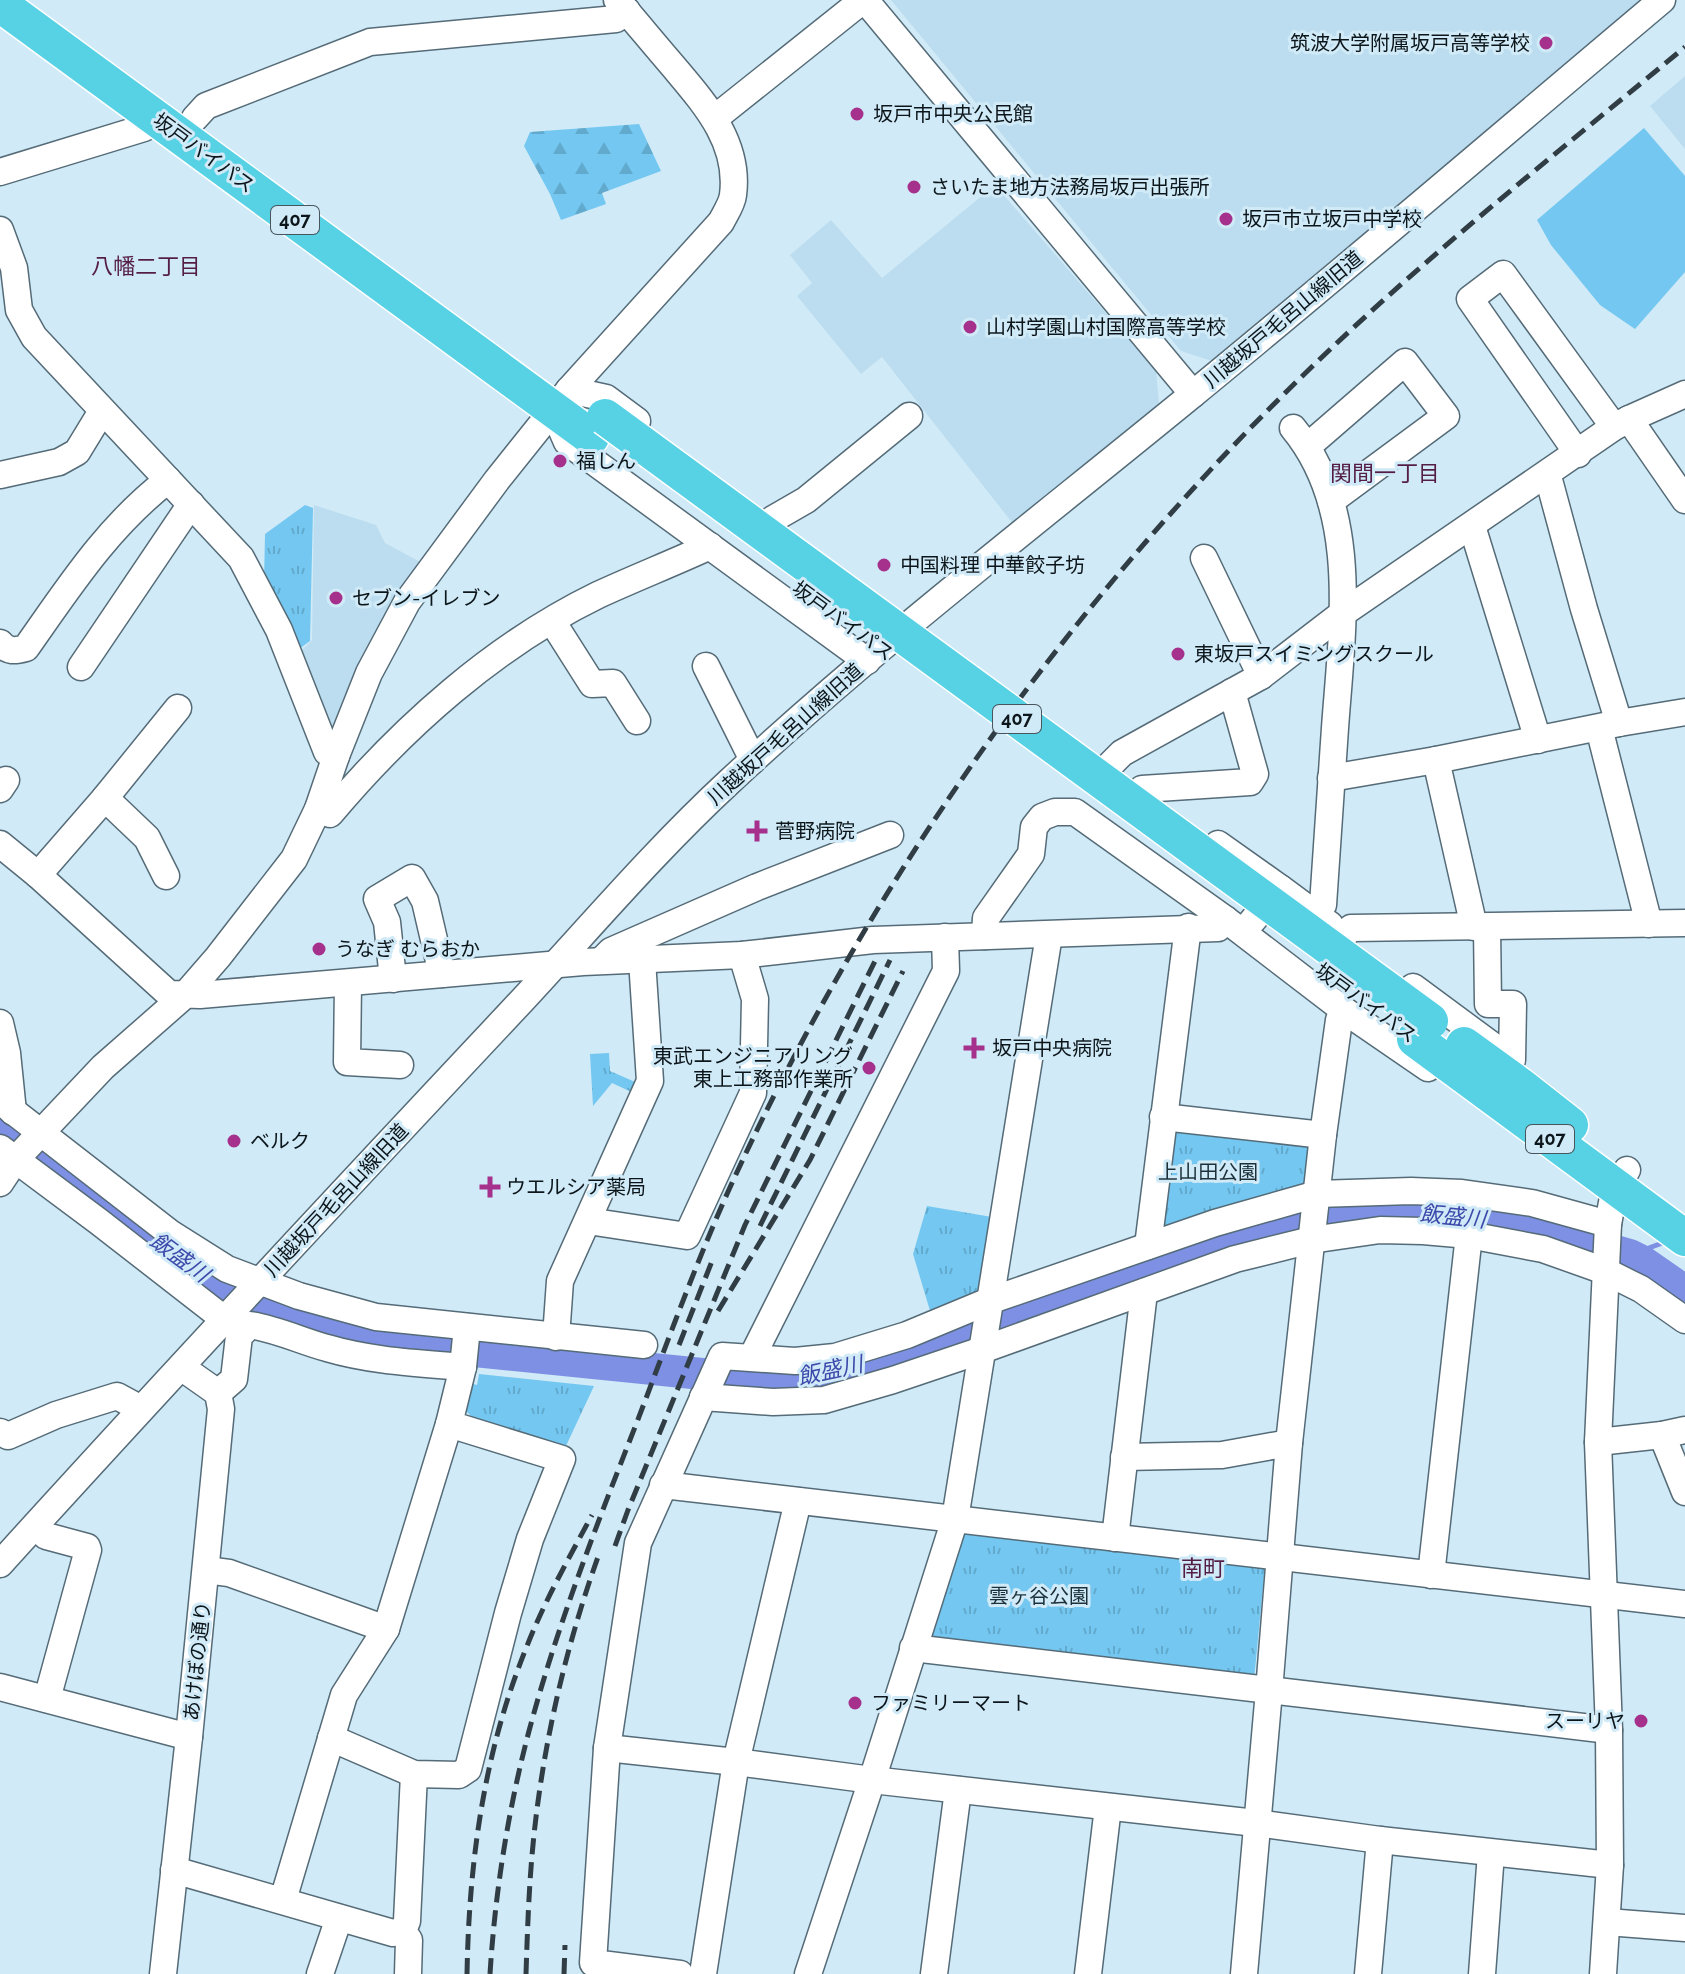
<svg xmlns="http://www.w3.org/2000/svg" width="1685" height="1974" font-family="Raleway,'Noto Sans JP',sans-serif">
<style>
.built{fill:#bcddef}
.grass{fill:#73c7f0}
.forest{fill:url(#forest-firs)}
.park{fill:url(#park-tufts)}
.lines{fill:none;stroke-linecap:round;stroke-linejoin:round}
.stream{stroke:#7e90e4;stroke-width:5}
.river{stroke:#7e90e4;stroke-width:32}
.minor-casing{stroke:#556b77;stroke-width:29}
.highway-casing{stroke:#fff;stroke-width:39}
.minor{stroke:#fff;stroke-width:26}
.highway{stroke:#57d1e4;stroke-width:36}
.rail{stroke:#313d44;stroke-width:5;stroke-dasharray:16 8;stroke-linecap:butt}
.highway-bridge-casing{stroke:#fff;stroke-width:39;stroke-linecap:butt}
.highway-bridge{stroke:#57d1e4;stroke-width:36}
.poi-dot{fill:#a5318c;stroke:#d0eaf7;stroke-width:3}
.labels{text-anchor:middle;stroke-width:6;stroke-linejoin:round;paint-order:stroke}
.shield{fill:#d0eaf7;stroke:#47555c;stroke-width:2}
.shield-label{font-size:18px;font-weight:bold;fill:#0c151a}
.poi-label{font-size:20px;fill:#0c151a;stroke:#d0eaf7;text-anchor:start}
.street-label{font-size:20px;fill:#0c151a;stroke:#d0eaf7}
.park-label{font-size:20px;fill:#1c303a;stroke:#d0eaf7}
.neighbourhood-label{font-size:22px;fill:#541d47;stroke:#d0eaf7}
.water-label{font-size:22px;font-style:italic;fill:#3e49ab;stroke:#d0eaf7}
</style>
<defs>
<pattern id="forest-firs" width="22" height="20" patternUnits="userSpaceOnUse" patternTransform="scale(2)"><rect width="22" height="20" fill="#73c7f0"/><path d="M5 1l3.5 6h-7zM16 11l3.5 6h-7z" fill="#62aacd"/></pattern>
<pattern id="park-tufts" width="24" height="20" patternUnits="userSpaceOnUse" patternTransform="scale(2)"><rect width="24" height="20" fill="#73c7f0"/><path d="M3 7l-1-3M5 7V3M7 7l1-3M15 17l-1-3M17 17v-4M19 17l1-3" fill="none" stroke="#62aacd"/></pattern>
</defs>
<rect width="100%" height="100%" fill="#d0eaf7"/>
<g class="built">
<polygon points="891,0 1641,0 1212,361 1181,351"/>
<polygon points="1685,76 1685,149 1650,106"/>
<polygon points="995,185 1156,371 1159,405 1014,525 882,357 861,374 797,296 812,283 790,255 831,220 882,278"/>
<polygon points="314,505 376,525 385,543 424,564 339,727 325,730 299,653 312,640"/>
</g>
<polygon class="grass" points="1644,128 1685,176 1685,272 1635,329 1600,305 1551,245 1537,220"/>
<polygon class="forest" points="639,124 661,171 602,193 606,204 561,220 550,194 524,146 530,132"/>
<g class="park">
<polygon points="305,505 313,508 310,641 299,649 264,582 265,534"/>
<polygon points="609,1053 610,1071 642,1085 638,1095 612,1083 593,1106 590,1054"/>
<polygon points="1172,1128 1312,1144 1306,1191 1163,1228"/>
<polygon points="927,1206 992,1217 979,1298 931,1314 913,1254"/>
<polygon points="479,1374 594,1386 565,1448 472,1417 465,1410 473,1384 477,1385"/>
<polygon points="958,1527 1265,1565 1254,1680 925,1640"/>
</g>
<g class="lines">
<polyline class="stream" points="1630,1255 1665,1242"/>
<polyline class="river" points="0,1125 163,1248 227,1291 332,1330 385,1342 732,1377 792,1379 840,1371 899,1354 1295,1222 1341,1213 1365,1212 1414,1211 1467,1215 1519,1223 1630,1255 1642,1261 1685,1291"/>
<g class="minor-casing">
<g id="minor">
<polyline points="865,0 1193,394"/>
<polyline points="195,118 206,106 370,42 616,19 627,11"/>
<polyline points="715,118 863,0"/>
<polyline points="0,172 144,128 153,116"/>
<polyline points="0,230 14,268 19,310 34,337 241,558 279,630 327,752 336,756"/>
<polyline points="569,390 606,398 637,421"/>
<polyline points="554,412 567,442 867,661"/>
<polyline points="1629,419 1685,500"/>
<path d="M1293,428C1361,510 1342,629 1335,728C1331,787 1327,846 1323,905L1316,915"/>
<polyline points="1308,446 1405,362 1446,416 1331,501"/>
<polyline points="1578,454 1470,299 1503,274 1614,427"/>
<polyline points="0,475 59,462 77,452 102,411"/>
<polyline points="1546,475 1549,480 1584,609 1619,723"/>
<polyline points="773,519 806,500 909,416"/>
<polyline points="1472,526 1538,740"/>
<polyline points="1204,558 1261,676"/>
<polyline points="552,621 592,684 613,683 637,721"/>
<path d="M0,643C8,652 15,651 26,648C69,587 108,526 168,480"/>
<polyline points="706,666 753,760"/>
<polyline points="81,667 191,504"/>
<polyline points="1599,728 1649,924"/>
<polyline points="1436,760 1474,927"/>
<polyline points="1110,765 1122,753 1261,676 1343,613 1614,427 1629,419 1685,394"/>
<polyline points="1331,778 1436,760 1619,723 1685,712"/>
<polyline points="0,789 6,780"/>
<polyline points="1142,789 1250,782 1255,774 1232,692"/>
<polyline points="105,798 147,838 166,876"/>
<path d="M318,809L330,814C403,727 495,645 598,595C635,578 673,563 710,546"/>
<polyline points="0,844 38,875 169,994 200,995 583,962 742,955 873,940 1218,928 1225,919"/>
<polyline points="1218,844 1280,888 1243,932"/>
<polyline points="38,875 105,798 178,708"/>
<polyline points="1280,888 1330,925"/>
<polyline points="1487,927 1488,1004 1513,1004 1512,1060"/>
<polyline points="985,936 986,918 1031,854 1034,827 1042,817 1055,812 1075,812 1225,919 1345,1011 1428,1068"/>
<polyline points="1343,936 1351,928 1685,923"/>
<polyline points="604,958 611,951 757,887 890,835"/>
<polyline points="393,979 387,922 377,899 412,878 425,901 442,974"/>
<polyline points="348,983 347,1062 400,1065"/>
<polyline points="1413,987 1497,1049"/>
<polyline points="0,1023 7,1053 13,1112"/>
<polyline points="0,1101 170,1233 227,1269 299,1296 376,1317 644,1345"/>
<polyline points="1163,1117 1323,1135"/>
<polyline points="0,1148 98,1221 224,1319"/>
<path d="M0,1183L16,1159L103,1067L185,995L218,957L294,859L318,809L336,756L369,673L407,602L497,480L569,390L721,222C725,214 732,204 733,195C740,142 704,103 673,66C654,44 636,22 617,0"/>
<polyline points="588,1221 687,1236 753,1093 755,999 742,955"/>
<polyline points="1148,1246 1188,927"/>
<polyline points="556,1337 560,1281 650,1081 642,960"/>
<polyline points="752,1357 946,971 945,937"/>
<path d="M218,1393L234,1379L239,1336L250,1325C277,1329 301,1341 327,1348C371,1361 417,1363 463,1367"/>
<polyline points="703,1397 773,1402 824,1400 893,1380 982,1350 1235,1259 1311,1240 1380,1230 1423,1231 1469,1235 1543,1249 1605,1271 1641,1289 1685,1320"/>
<polyline points="0,1432 8,1436 56,1415 117,1396 141,1409"/>
<polyline points="1662,1435 1685,1492"/>
<polyline points="1598,1442 1662,1435 1685,1430"/>
<polyline points="1124,1457 1222,1455 1289,1443"/>
<polyline points="663,1485 1685,1604"/>
<polyline points="36,1525 46,1536 87,1547 88,1550 47,1699"/>
<polyline points="1115,1538 1144,1292"/>
<path d="M0,1564C165,1382 332,1203 500,1024C576,944 647,858 729,782C874,647 1033,525 1187,399C1347,268 1504,133 1662,0"/>
<polyline points="206,1570 229,1573 386,1629"/>
<polyline points="1431,1575 1469,1235"/>
<polyline points="913,1648 1609,1730"/>
<polyline points="0,1687 189,1737"/>
<polyline points="331,1738 414,1774 459,1775 468,1769 508,1613 530,1539 562,1459 449,1424 463,1367 467,1327"/>
<polyline points="607,1748 736,1762 872,1780 1256,1823 1380,1840 1610,1865"/>
<polyline points="174,1870 393,1933 403,1931"/>
<polyline points="283,1900 344,1695 386,1629 449,1424"/>
<polyline points="1607,1922 1685,1928"/>
<polyline points="163,1974 189,1737 221,1409 218,1393 181,1367"/>
<polyline points="320,1974 339,1918"/>
<polyline points="408,1974 409,1940 403,1931 407,1921 414,1774"/>
<polyline points="680,1974 593,1963 607,1748 638,1543 722,1356 795,1361 835,1357 907,1335 989,1301 1215,1223 1317,1194 1411,1191 1462,1193 1532,1203 1608,1224"/>
<polyline points="703,1974 736,1762 798,1501"/>
<polyline points="808,1974 872,1780 955,1519 1049,935"/>
<polyline points="934,1974 958,1790"/>
<polyline points="1088,1974 1108,1807"/>
<polyline points="1244,1974 1269,1691 1289,1443 1323,1135 1339,1020 1345,1011"/>
<polyline points="1368,1974 1380,1840"/>
<polyline points="1482,1974 1491,1853"/>
<polyline points="1603,1974 1610,1865 1609,1730 1598,1442 1608,1224 1615,1187 1627,1170"/>
</g>
</g>
<g class="highway-casing">
<g id="highway">
<polyline points="0,4 591,437"/>
<polyline points="1415,1039 1685,1238"/>
<polyline points="1464,1045 1519,1085 1570,1125"/>
</g>
</g>
<use href="#minor" class="minor"/>
<use href="#highway" class="highway"/>
<g class="rail">
<polyline points="760,1226 890,960"/>
<polyline points="718,1311 810,1160 903,971"/>
<polyline points="679,1345 714,1256"/>
<polyline points="615,1546 628,1510 745,1225 876,959"/>
<path d="M467,1974C469,1861 484,1751 527,1646C545,1600 569,1558 592,1515"/>
<path d="M490,1974C495,1893 508,1810 529,1731C557,1626 597,1524 637,1422C666,1346 694,1268 727,1194C868,882 1073,595 1320,359C1436,248 1562,149 1685,47"/>
<path d="M526,1974C527,1943 528,1913 530,1882C537,1771 561,1660 599,1554"/>
<polyline points="564,1974 565,1945"/>
</g>
<g class="highway-bridge-casing">
<polyline id="highway-bridge" points="605,417 1430,1021"/>
</g>
<use href="#highway-bridge" class="highway-bridge"/>
</g>
<g class="poi-dot">
<circle cx="1546" cy="43" r="8"/>
<circle cx="857" cy="114" r="8"/>
<circle cx="914" cy="187" r="8"/>
<circle cx="1226" cy="219" r="8"/>
<circle cx="970" cy="327" r="8"/>
<circle cx="560" cy="461" r="8"/>
<circle cx="884" cy="565" r="8"/>
<circle cx="336" cy="598" r="8"/>
<circle cx="1178" cy="654" r="8"/>
<path d="M753 819h8v8h8v8h-8v8h-8v-8h-8v-8h8z"/>
<circle cx="319" cy="949" r="8"/>
<path d="M970 1036h8v8h8v8h-8v8h-8v-8h-8v-8h8z"/>
<circle cx="869" cy="1068" r="8"/>
<circle cx="234" cy="1141" r="8"/>
<path d="M486 1175h8v8h8v8h-8v8h-8v-8h-8v-8h8z"/>
<circle cx="855" cy="1703" r="8"/>
<circle cx="1641" cy="1721" r="8"/>
</g>
<g class="labels">
<g class="shield">
<rect x="271" y="206" width="48" height="28" rx="6"/>
<rect x="993" y="705" width="48" height="28" rx="6"/>
<rect x="1526" y="1125" width="48" height="28" rx="6"/>
</g>
<g class="shield-label">
<text x="295" y="226">407</text>
<text x="1017" y="725">407</text>
<text x="1550" y="1145">407</text>
</g>
<g class="poi-label">
<text x="1530" y="50" text-anchor="end">筑波大学附属坂戸高等学校</text>
<text x="873" y="121">坂戸市中央公民館</text>
<text x="930" y="194">さいたま地方法務局坂戸出張所</text>
<text x="1242" y="226">坂戸市立坂戸中学校</text>
<text x="986" y="334">山村学園山村国際高等学校</text>
<text x="576" y="468">福しん</text>
<text x="900" y="572">中国料理 中華餃子坊</text>
<text x="352" y="605">セブン-イレブン</text>
<text x="1194" y="661">東坂戸スイミングスクール</text>
<text x="775" y="838">菅野病院</text>
<text x="335" y="956">うなぎ むらおか</text>
<text x="992" y="1055">坂戸中央病院</text>
<text x="853" y="1063" text-anchor="end">東武エンジニアリング<tspan x="853" dy="23">東上工務部作業所</tspan></text>
<text x="250" y="1148">ベルク</text>
<text x="506" y="1194">ウエルシア薬局</text>
<text x="871" y="1710">ファミリーマート</text>
<text x="1625" y="1728" text-anchor="end">スーリヤ</text>
</g>
<g class="street-label">
<text transform="translate(204 153) rotate(36)" y="7">坂戸バイパス</text>
<text transform="translate(1283 319) rotate(-40)" y="7">川越坂戸毛呂山線旧道</text>
<text transform="translate(843 621) rotate(36)" y="7">坂戸バイパス</text>
<text transform="translate(785 734) rotate(-42)" y="7">川越坂戸毛呂山線旧道</text>
<text transform="translate(1366 1003) rotate(36)" y="7">坂戸バイパス</text>
<text transform="translate(336 1200) rotate(-47)" y="7">川越坂戸毛呂山線旧道</text>
<text transform="translate(197 1661) rotate(-84)" y="7">あけぼの通り</text>
</g>
<g class="park-label">
<text x="1208" y="1179">上山田公園</text>
<text x="1039" y="1603">雲ヶ谷公園</text>
</g>
<g class="neighbourhood-label">
<text x="146" y="274">八幡二丁目</text>
<text x="1385" y="481">関間一丁目</text>
<text x="1203" y="1576">南町</text>
</g>
<g class="water-label">
<text transform="translate(1453 1216) rotate(6)" y="8">飯盛川</text>
<text transform="translate(180 1257) rotate(36)" y="8">飯盛川</text>
<text transform="translate(830 1370) rotate(-12)" y="8">飯盛川</text>
</g>
</g>
</svg>
